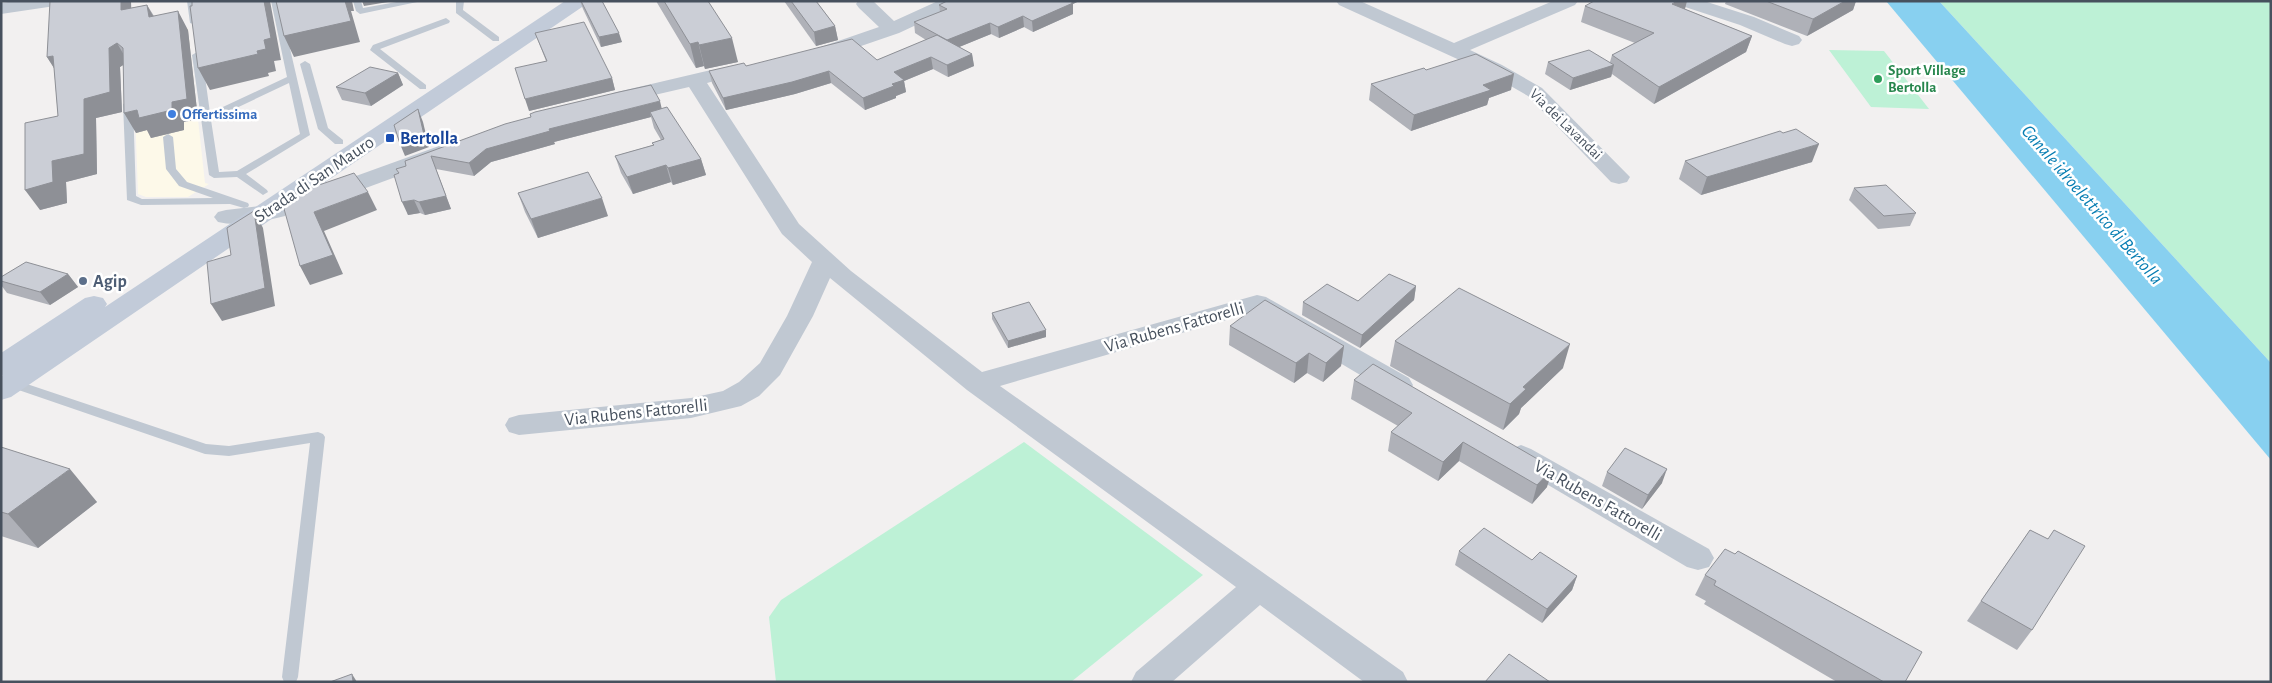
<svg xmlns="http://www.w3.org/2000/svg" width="2272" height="683" font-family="'Alegreya Sans',sans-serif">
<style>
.commercial{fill:#fdf9e9}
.green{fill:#bdf1d6}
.water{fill:#88d0f0}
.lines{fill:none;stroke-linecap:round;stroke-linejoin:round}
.service{fill:#c0c8d2;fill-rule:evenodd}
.minor{fill:#c0c8d2;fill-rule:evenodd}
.secondary{fill:#c2cbd9;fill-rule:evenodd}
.wall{fill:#afb1b8}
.shaded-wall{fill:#8e9096}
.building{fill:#cbced6;stroke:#8e9096}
.leisure-dot{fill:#2e9e5b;stroke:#fff;stroke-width:2}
.shop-dot{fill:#3f7fe0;stroke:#fff;stroke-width:2}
.transit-dot{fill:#1a4fb4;stroke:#fff;stroke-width:2}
.service-dot{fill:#5c6f8a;stroke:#fff;stroke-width:2}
.labels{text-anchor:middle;stroke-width:5;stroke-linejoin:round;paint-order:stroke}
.far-leisure-label{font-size:15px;font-weight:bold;fill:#27864d;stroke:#fff;text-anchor:start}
.far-shop-label{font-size:15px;font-weight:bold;fill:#366cbe;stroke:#fff;text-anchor:start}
.far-street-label{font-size:15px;fill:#47515e;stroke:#fff}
.transit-label{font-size:18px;font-weight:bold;fill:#164399;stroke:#fff;text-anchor:start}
.street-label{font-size:18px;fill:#47515e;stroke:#fff}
.service-label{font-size:18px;font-weight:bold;fill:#4e5e75;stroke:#fff;text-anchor:start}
.water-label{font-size:19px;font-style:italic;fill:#067db2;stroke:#fff}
</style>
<rect width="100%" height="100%" fill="#f2f0f0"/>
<polygon class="commercial" points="188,28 205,183 209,184 188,197 146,197 138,194 132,29 164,32"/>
<g class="green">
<polygon points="1939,1 2271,1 2271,363"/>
<polygon points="1829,50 1884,51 1929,109 1871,107"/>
<polygon points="1024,442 1203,575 1071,682 776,682 769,617 781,600"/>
</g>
<polygon class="water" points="1886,1 1939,1 2271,363 2271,460"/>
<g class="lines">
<g class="service">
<polygon points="187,1 195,1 197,25 190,23"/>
<path d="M271,1H279L310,135L246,174L267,190L268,192L263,195L237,177L214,178L209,175L192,55L197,52L202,55L210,113L287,77ZM289,83L300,134L237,171L219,172L211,120Z"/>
<polygon points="353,1 361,1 363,8 402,1 422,1 360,14 356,11"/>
<polygon points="456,1 464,1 463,10 499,37 499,41 493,41 456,13"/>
<polygon points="446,18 450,21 449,23 380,49 426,85 426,89 420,89 370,50 373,45"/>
<polygon points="305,61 310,64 328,128 343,140 343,144 335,144 318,129 300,64"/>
<polygon points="128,101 133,104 136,196 142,199 213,198 179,186 166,169 163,137 168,134 173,137 176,169 187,182 248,203 249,205 248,207 244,208 230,204 141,205 127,200 123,104"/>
<polygon points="9,378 206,444 229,446 318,432 323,434 325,437 298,677 296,682 284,682 282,677 310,443 229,456 205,454 4,385 3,382 4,379"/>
</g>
<g class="minor">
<polygon points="16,1 64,1 61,5 55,6 1,14 1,3"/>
<polygon points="858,1 873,1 894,21 938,1 962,1 959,5 899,33 829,57 822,59 815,57 812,53 815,49 879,27 859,8 856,4"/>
<polygon points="1336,1 1360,1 1454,43 1553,1 1578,1 1575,5 1470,50 1502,65 1542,88 1630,177 1627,182 1619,184 1611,182 1528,96 1488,73 1339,5"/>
<polygon points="1676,1 1704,1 1754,17 1799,36 1802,40 1799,44 1792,46 1785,44 1740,25 1679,5"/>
<polygon points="711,70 718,72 721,76 718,80 707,83 799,224 851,271 982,372 1257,295 1266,297 1409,378 1413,385 1409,392 1399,394 1389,392 1254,312 1000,386 1403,672 1408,682 1364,682 1260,605 1172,682 1131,682 1136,672 1236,587 967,390 830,278 813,316 780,375 759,396 741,406 691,418 519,435 509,432 505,425 509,418 519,415 691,398 723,391 739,382 760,363 787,316 812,262 782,234 689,87 620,103 613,101 610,97 613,93"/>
<polygon points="439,146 447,148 450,153 447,158 336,199 328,201 320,199 317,194 320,189"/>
<path d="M277,204L285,206L289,211L285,216C265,221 238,227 218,222L214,217L218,212L226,210Z"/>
<polygon points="1521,445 1531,449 1709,549 1714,558 1709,567 1698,570 1687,567 1511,463 1507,456 1511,449"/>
</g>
<polygon class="secondary" points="565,1 587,1 585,5 11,397 1,400 1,376 3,375 1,375 1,353 85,298 94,296 103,298 107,304 105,307"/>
</g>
<g class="wall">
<polygon points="580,1 622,42 601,47 583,9"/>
<polygon points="656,1 708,1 738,62 705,69 704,66 696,68"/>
<polygon points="784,1 816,1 835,26 838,40 816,46"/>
<polygon points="947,1 1079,1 1073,4 1073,14 1033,32 1024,27 999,38 991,34 959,47 972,54 974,66 948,77 933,69 904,81 906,92 896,96 896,98 865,110 831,83 795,94 726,110 712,83 709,71 746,66 877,60 926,40 915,33 914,22 940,12 939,5"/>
<polygon points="1726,1 1856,1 1853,10 1807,36 1725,4"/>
<polygon points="147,5 154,16 188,30 198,119 184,122 184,130 151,138 147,130 136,133 123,65 120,67 122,112 96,118 97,174 66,182 67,203 40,210 58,116 54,68 47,57 131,8"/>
<polygon points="1585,6 1685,9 1752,36 1746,52 1654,104 1612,74 1611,77 1570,90 1545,74 1548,62 1610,62 1612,55 1635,43 1581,22"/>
<polygon points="535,33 612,78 615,90 529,111 546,61"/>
<polygon points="1426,70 1511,90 1489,98 1487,105 1411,131 1369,100 1371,84"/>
<polygon points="398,73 403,85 371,106 342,100 336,87"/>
<polygon points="662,108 701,159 706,175 673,185 671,182 633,194 621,173 615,156 653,145 652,143 661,140 654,128 651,117 554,142 555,144 491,162 474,176 436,169 451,209 425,215 420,213 408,215 398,173 406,166 531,117"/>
<polygon points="1783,133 1812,162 1701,195 1679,179 1685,161"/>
<polygon points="1854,188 1916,213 1910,226 1878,229 1849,200"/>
<polygon points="518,193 608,216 538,238 525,212"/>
<polygon points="68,274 78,287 50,305 7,293 1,285 1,277"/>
<polygon points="1416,286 1414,300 1360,348 1302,315 1303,302 1358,301"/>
<polygon points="992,313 1046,337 1008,348 992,319"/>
<polygon points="1230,326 1344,346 1341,366 1323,382 1307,373 1294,383 1229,345"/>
<polygon points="1395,341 1563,368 1521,408 1519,414 1503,430 1390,366"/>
<polygon points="1354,380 1547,487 1532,504 1459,461 1438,481 1388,451 1391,432 1398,426 1351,399"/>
<polygon points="1,447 97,502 38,548 1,536"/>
<polygon points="1607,472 1662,483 1642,509 1602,486"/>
<polygon points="2030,530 2048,539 2032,630 2017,650 1967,621"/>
<polygon points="1459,551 1532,560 1577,576 1572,590 1542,623 1455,565"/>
<polygon points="1705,575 1905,682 1837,682 1704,604 1706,601 1695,595"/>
</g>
<g class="shaded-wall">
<polygon points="121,1 131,1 132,29 121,10"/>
<polygon points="264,1 270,1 281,60 274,61 276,71 268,73 269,76 210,90 198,68 257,51 264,40"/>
<polygon points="345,1 352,1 354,11 351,11 360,42 294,57 284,36"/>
<polygon points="362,1 394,1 364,6"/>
<polygon points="1062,1 1079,1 1073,4 1073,14 1033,32 1032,21"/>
<polygon points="1677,1 1687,1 1685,9 1668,20 1672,4"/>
<polygon points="1845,1 1856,1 1853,10 1807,36 1813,19"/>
<polygon points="147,5 157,23 149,17"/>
<polygon points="178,11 188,30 198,119 184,122 184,130 151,138 147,130 136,133 124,113 137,110"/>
<polygon points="1023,16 1024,27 999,38 998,27"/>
<polygon points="990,23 991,34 947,52 946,40"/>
<polygon points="835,26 838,40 816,46 814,32"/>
<polygon points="619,33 622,42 601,47 599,37"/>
<polygon points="1752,36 1746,52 1654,104 1659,87"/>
<polygon points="732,38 738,62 705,69 699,45"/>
<polygon points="698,42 704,66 696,68 690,44"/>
<polygon points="117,43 128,62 120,67 122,112 96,118 97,174 66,182 67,203 40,210 25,190 52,161 109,48"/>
<polygon points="972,54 974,66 948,77 947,65"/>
<polygon points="53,56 59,76 47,57"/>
<polygon points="931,57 933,69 904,81 906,92 896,96 896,98 865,110 863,98 894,72"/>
<polygon points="1614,65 1611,77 1570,90 1573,78"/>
<polygon points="829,71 831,83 795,94 726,110 723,98"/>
<polygon points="398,73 403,85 371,106 365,93"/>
<polygon points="1514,74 1511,90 1489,98 1487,105 1411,131 1414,115 1483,85"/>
<polygon points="612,78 615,90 529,111 525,99"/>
<polygon points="660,101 663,114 650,112 651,117 554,142 555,144 491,162 474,176 469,163 486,149 549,129"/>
<polygon points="418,109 423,122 429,147 405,156 400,144"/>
<polygon points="1819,144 1812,162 1701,195 1707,177"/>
<polygon points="431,156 451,209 425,215 419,202"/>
<polygon points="701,159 706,175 673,185 668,168"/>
<polygon points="666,165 671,182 633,194 627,177"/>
<polygon points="368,192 377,210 324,231 343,274 310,285 300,266 314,212"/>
<polygon points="602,198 608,216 538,238 531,219"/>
<polygon points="414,200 420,213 408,215 402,202"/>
<polygon points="254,211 263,228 275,306 222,321 211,304"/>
<polygon points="68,274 78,287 50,305 40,292"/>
<polygon points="1416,286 1414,300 1360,348 1362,335"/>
<polygon points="1046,330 1046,337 1008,348 1008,341"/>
<polygon points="1570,344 1563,368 1521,408 1519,414 1503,430 1510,404 1523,387"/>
<polygon points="1344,346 1341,366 1323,382 1326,363"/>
<polygon points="1309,353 1307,373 1294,383 1296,363"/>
<polygon points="1463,442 1459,461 1438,481 1443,462"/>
<polygon points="1553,468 1547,487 1532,504 1537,485"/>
<polygon points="70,469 97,502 38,548 8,514"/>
<polygon points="1667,469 1662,483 1642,509 1648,495"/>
<polygon points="1577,576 1572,590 1542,623 1547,609"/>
<polygon points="352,674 357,682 353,682"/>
</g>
<g class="building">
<polygon points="50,1 121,1 121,10 147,5 149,17 178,11 187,99 172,102 172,110 139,118 137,110 124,113 123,48 117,43 109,48 110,92 84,99 84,154 52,161 53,182 25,190 25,123 58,116 53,56 47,57"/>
<polygon points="192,1 264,1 271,38 264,40 266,49 257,51 258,54 198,68 190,6 192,6"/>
<polygon points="276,1 345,1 351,21 284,36"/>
<polygon points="581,1 602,1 619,33 599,37"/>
<polygon points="664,1 708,1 732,38 699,45 698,42 690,44"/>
<polygon points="791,1 816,1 835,26 814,32"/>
<polygon points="947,1 1070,1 1073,3 1032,21 1023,16 998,27 990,23 947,40 914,22 947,9 939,5"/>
<polygon points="1594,1 1677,1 1672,4 1752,36 1659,87 1612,55 1654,33 1585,6"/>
<polygon points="1766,1 1845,1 1813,19"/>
<polygon points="584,22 612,78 525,99 515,68 547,61 535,33"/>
<polygon points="937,35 972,54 947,65 931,57 894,72 904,80 892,84 894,86 863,98 829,71 792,82 723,98 709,71 744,63 746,66 852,39 877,60"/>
<polygon points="1589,50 1614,65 1573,78 1548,62"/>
<polygon points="1476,54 1514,74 1483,85 1491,90 1414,115 1371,84 1424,68 1426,70"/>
<polygon points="370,67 398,73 365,93 336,87"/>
<polygon points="651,85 660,101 549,129 550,131 486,149 469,163 431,156 446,196 419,202 414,200 402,202 394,175 399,173 396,169 406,166 405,161 505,124 531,117 530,114 535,112 619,92"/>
<polygon points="667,107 701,159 668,168 666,165 627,177 615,156 654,145 652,143 664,139 650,112"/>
<polygon points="418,109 424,135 400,144 394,125"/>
<polygon points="1796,129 1819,144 1707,177 1685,161 1780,131 1783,133"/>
<polygon points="588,172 602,198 531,219 518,193"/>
<polygon points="354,173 368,192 314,212 333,255 300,266 281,198"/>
<polygon points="1886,185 1916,213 1884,216 1854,188"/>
<polygon points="254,211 265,288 211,304 207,262 231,255 227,228"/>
<polygon points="26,262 68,274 40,292 1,281 1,277"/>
<polygon points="1389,274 1416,286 1362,335 1303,302 1327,284 1358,301"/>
<polygon points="1459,288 1570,344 1523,387 1526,389 1510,404 1395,341"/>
<polygon points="1265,300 1344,346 1326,363 1309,353 1296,363 1230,326"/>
<polygon points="1029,302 1046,330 1008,341 992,313"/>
<polygon points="1373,364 1553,468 1537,485 1463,442 1443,462 1391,432 1412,413 1354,380"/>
<polygon points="1,447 70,469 8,514 1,512"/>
<polygon points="1625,448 1667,469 1648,495 1607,472"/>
<polygon points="1484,528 1532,560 1540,552 1577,576 1547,609 1459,551"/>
<polygon points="2030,530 2048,539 2054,530 2085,546 2032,630 1981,601"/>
<polygon points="1725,549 1735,554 1738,551 1922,652 1905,682 1884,682 1714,585 1716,581 1705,575"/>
<polygon points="1509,654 1550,682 1485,682"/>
<polygon points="352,674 353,682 330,682"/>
</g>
<circle class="leisure-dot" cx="1878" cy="79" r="5"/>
<circle class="shop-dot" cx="172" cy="114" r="5"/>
<rect class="transit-dot" x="385" y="133" width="10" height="10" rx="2.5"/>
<circle class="service-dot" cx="83" cy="281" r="5"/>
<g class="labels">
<g class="far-leisure-label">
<text x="1888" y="75">Sport Village<tspan x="1888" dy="17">Bertolla</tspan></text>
</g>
<g class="far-shop-label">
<text x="182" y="119">Offertissima</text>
</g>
<g class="far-street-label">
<text transform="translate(1566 124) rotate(44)" y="5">Via dei Lavandai</text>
</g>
<g class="transit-label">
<text x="400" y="144">Bertolla</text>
</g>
<g class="street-label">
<text transform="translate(314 179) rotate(-34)" y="6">Strada di San Mauro</text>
<text transform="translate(1174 327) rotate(-16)" y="6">Via Rubens Fattorelli</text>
<text transform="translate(636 412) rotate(-6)" y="6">Via Rubens Fattorelli</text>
<text transform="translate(1598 500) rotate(30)" y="6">Via Rubens Fattorelli</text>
</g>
<g class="service-label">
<text x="93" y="287">Agip</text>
</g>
<g class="water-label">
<text transform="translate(2093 204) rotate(49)" y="7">Canale idroelettrico di Bertolla</text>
</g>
</g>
<rect width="2272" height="683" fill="none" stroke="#47515e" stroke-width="5"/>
</svg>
